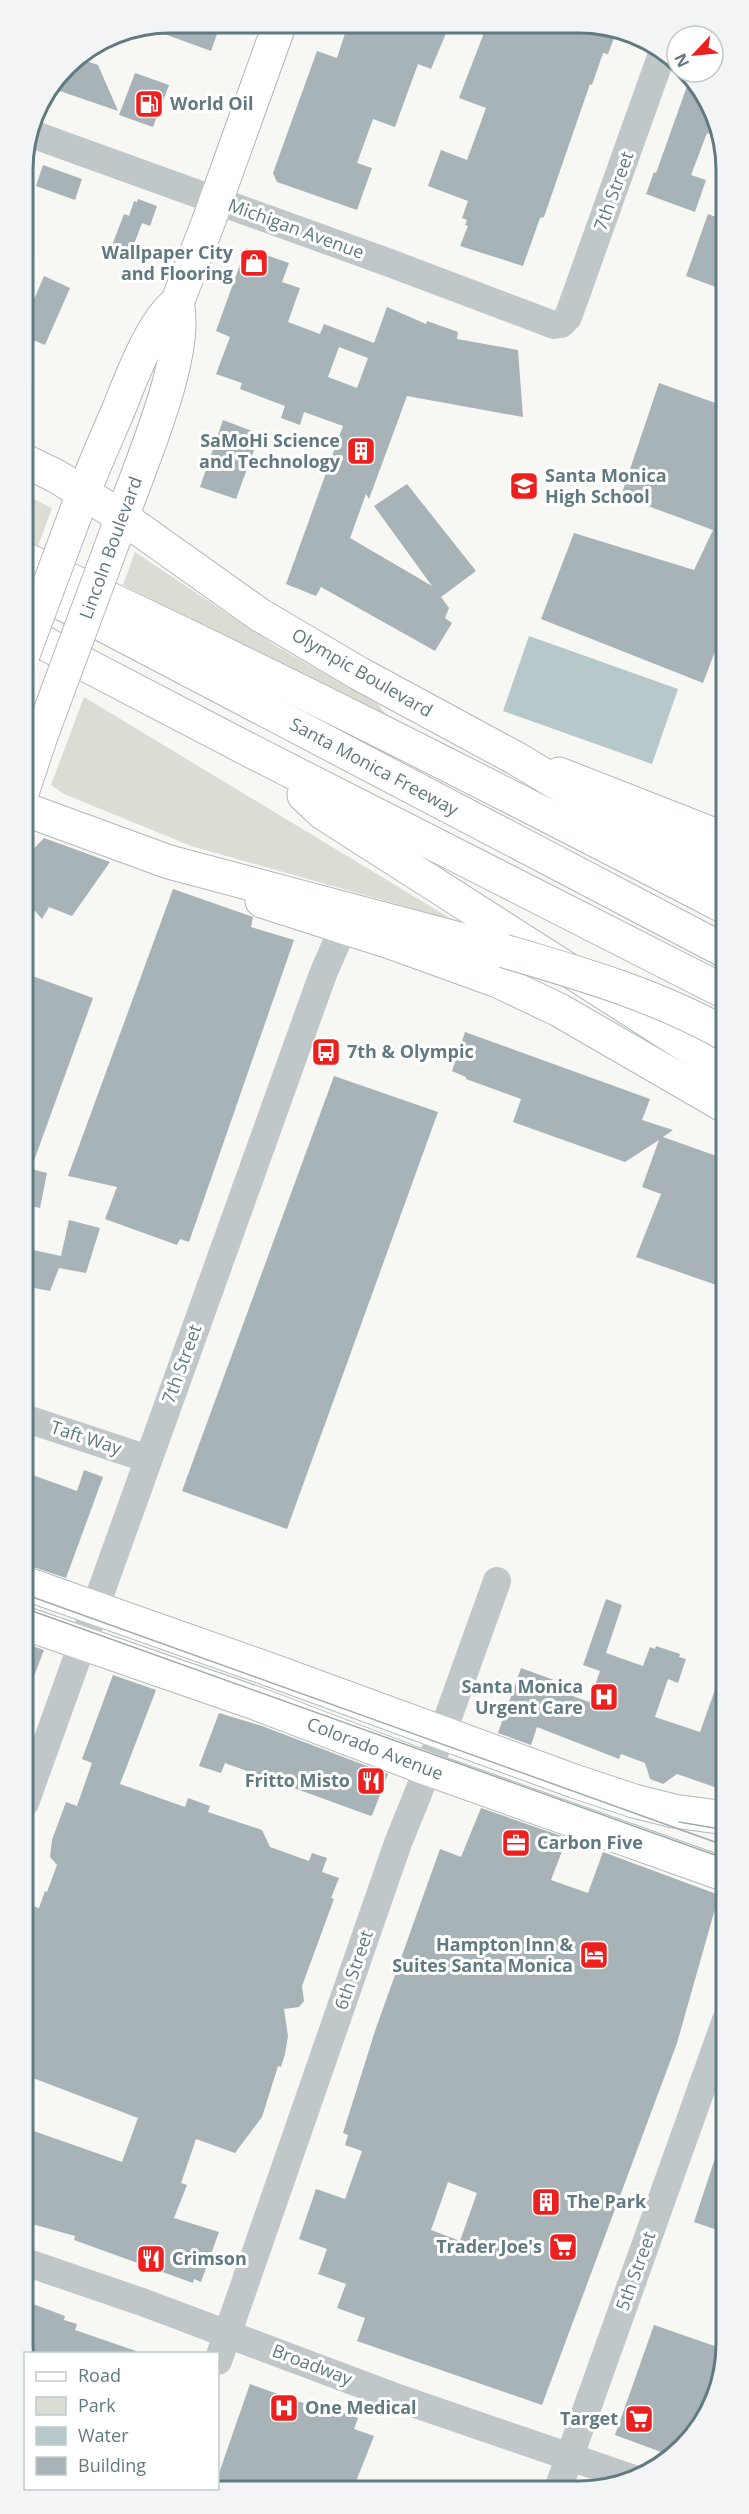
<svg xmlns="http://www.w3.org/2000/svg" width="749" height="2514" font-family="'Open Sans',sans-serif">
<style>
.green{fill:#d9ddd3}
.water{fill:#b6c8c9}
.building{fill:#a7b3b6;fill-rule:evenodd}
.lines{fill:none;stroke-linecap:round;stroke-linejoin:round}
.major-casing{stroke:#b1b9bc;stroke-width:35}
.highway-casing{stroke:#b1b8ba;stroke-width:35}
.minor{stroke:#c0c7c9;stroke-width:28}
.major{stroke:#fff;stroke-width:33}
.highway{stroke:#fff;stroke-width:33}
.tram{stroke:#9faaad;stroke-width:1.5}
.major-bridge-casing{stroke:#b1b9bc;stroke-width:35;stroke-linecap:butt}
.highway-bridge-casing{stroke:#b1b8ba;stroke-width:35;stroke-linecap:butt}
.major-bridge{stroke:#fff;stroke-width:33}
.highway-bridge{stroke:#fff;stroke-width:33}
.labels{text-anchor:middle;stroke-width:6;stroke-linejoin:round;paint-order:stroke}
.poi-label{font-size:18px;font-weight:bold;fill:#617a81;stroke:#fff;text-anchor:start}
.street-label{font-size:18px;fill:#617a81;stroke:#fff}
.rim{fill:none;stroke:#617a81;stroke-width:3}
</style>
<rect width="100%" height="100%" fill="#f7f7f4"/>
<g class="green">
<polygon points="23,494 52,508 38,546 23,538"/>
<polygon points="135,552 274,645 378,704 388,717 123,585"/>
<polygon points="84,697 453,920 191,846 64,794 51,785"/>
</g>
<polygon class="water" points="529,636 678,689 652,764 503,711"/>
<g class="building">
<polygon points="170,22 221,23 211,51 145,27"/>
<polygon points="348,24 450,24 431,69 418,64 395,127 373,119 357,163 372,168 357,210 277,182 273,173 317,51 337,58"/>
<polygon points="487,25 608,25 617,30 608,54 603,53 592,85 590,84 544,217 540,218 523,266 460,246 468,226 465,225 467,220 462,218 468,201 428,186 441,150 467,160 486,108 459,98"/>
<polygon points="77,58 98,65 118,111 51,88 66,65"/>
<polygon points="135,73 169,85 153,127 119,115"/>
<polygon points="690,78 722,138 707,133 691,175 706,180 695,212 646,194 654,172 656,173"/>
<polygon points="43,165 82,179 75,200 36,186"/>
<polygon points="138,199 157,206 150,226 142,223 130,255 111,248 124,214 129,216 134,201 137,202"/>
<polygon points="708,214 724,220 724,290 686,276"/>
<path d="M246,248L289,263L282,282L300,288L288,322L320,334L324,324L374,343L387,307L426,324L427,321L458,332L457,339L518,350L523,417L407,396L369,499L366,494L350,538L432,586L374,506L407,484L476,571L441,597L449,608L445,618L452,623L435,651L321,587L316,596L286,584L343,426L304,412L300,425L281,418L285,406L240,389L242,383L216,374L230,337L216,331ZM339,347L368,358L357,388L328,377Z"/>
<polygon points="44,276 70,288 45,345 23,336 23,325"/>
<polygon points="659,383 724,406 724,628 703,683 541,619 574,533 694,570 713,530 621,496"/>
<polygon points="223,420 260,434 236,499 200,487"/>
<polygon points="44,838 110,862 72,916 49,907 42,919 35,911 24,913 24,859"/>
<polygon points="173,889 253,917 251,927 294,940 189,1242 180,1239 177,1245 105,1219 117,1187 68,1176"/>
<polygon points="24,973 93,998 31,1169 47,1173 40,1208 24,1204"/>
<polygon points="465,1032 650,1099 642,1120 673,1130 663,1137 725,1159 725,1288 636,1257 661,1194 642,1187 659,1140 625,1162 513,1122 521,1099 466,1079 466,1077 452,1071"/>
<polygon points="334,1076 438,1112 287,1529 182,1491"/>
<polygon points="69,1220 100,1228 86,1273 59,1268 50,1291 24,1286 24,1248 61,1256"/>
<polygon points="84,1470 103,1477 66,1578 24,1564 24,1472 77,1491"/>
<polygon points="606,1599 622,1605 606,1653 643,1666 650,1647 655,1649 656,1646 680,1654 679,1657 686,1659 678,1683 668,1679 655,1717 700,1732 723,1667 725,1667 726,1791 677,1774 663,1784 650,1779 645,1763 621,1754 619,1759 537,1727 531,1745 498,1733 521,1668 554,1680 551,1688 589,1702 600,1671 583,1665"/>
<polygon points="24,1643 44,1650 26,1697 25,1697"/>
<polygon points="113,1675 156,1690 120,1784 185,1807 188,1798 210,1806 208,1812 262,1830 270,1847 309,1861 312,1853 327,1858 322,1872 339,1878 331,1898 334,1899 302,1986 304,2001 299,2007 284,2009 288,2036 285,2054 281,2067 278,2066 262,2117 235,2153 196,2139 181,2183 187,2185 174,2218 219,2232 201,2282 194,2279 193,2283 74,2240 75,2236 25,2222 25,2128 122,2162 138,2118 25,2075 25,1928 33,1906 39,1908 45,1891 47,1892 57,1865 50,1857 52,1840 66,1802 77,1806 92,1763 82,1759"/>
<polygon points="219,1713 262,1726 388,1774 373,1813 371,1816 225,1763 221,1773 199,1766"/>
<path d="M481,1808L567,1838L551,1880L588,1893L603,1852L719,1895L677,2043L542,2405L357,2341L365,2318L337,2308L346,2284L318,2274L327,2249L299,2239L316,2189L345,2199L362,2151L345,2145L348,2135L343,2133L375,2031L440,1849L461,1857ZM448,2182L477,2193L460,2241L431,2230Z"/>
<polygon points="723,2134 726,2135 726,2233 694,2222"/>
<polygon points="25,2301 65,2316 64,2320 77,2324 75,2330 136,2351 136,2354 25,2354"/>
<polygon points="654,2325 726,2350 715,2401 690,2442 672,2456 615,2435"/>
<polygon points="250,2384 323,2410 325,2406 358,2418 354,2429 374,2436 353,2489 213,2489 218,2488 218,2476"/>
</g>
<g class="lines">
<g class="major-casing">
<g id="major">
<polyline points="23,460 56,476 122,517 114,539"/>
<polyline points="559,774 725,839"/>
<polyline points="23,790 41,736"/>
<polyline points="262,901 390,942 498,981 559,1010 725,1106"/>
<polyline points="24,1583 271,1670 574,1781 634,1801 674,1811 726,1818"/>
<polyline points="24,1623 255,1703 428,1769 726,1875"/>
</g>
</g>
<g class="highway-casing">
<g id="highway">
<path d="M177,303C190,353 140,466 122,517L260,615L360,674L517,759L597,807L725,874"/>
<path d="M74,518C87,481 103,446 118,411C130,381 152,321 177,303L208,223L280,23"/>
<path d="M23,558C260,668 493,787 725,907"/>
<polyline points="23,583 725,951"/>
<polyline points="23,632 255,753 725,992"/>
<polyline points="304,795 323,813 725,1070"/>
<polyline points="24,809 169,862 504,951"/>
</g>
</g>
<g class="minor">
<polyline points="29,133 387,262 554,325 561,324 568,317 662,54"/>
<polyline points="24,1418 148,1459"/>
<polyline points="25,1803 323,974 343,928"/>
<polyline points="25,2262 142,2302 398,2398 634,2479"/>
<polyline points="218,2361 398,1843 442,1734 497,1581"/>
<polyline points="171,2489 171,2488"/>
<polyline points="558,2489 726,2020"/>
</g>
<use href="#major" class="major"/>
<use href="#highway" class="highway"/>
<g class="tram">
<polyline points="24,1594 726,1846"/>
<polyline points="24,1608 726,1859"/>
<polyline points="679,1822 726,1830"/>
</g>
<g class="major-bridge-casing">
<polyline id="major-bridge" points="41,736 114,539"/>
</g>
<g class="highway-bridge-casing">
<g id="highway-bridge">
<polyline points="23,655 74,518"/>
<path d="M504,951C579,973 656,995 725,1034"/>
</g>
</g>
<use href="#major-bridge" class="major-bridge"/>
<use href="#highway-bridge" class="highway-bridge"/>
</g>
<defs>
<g id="fuel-square" transform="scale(1.5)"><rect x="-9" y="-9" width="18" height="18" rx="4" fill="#ec211f" stroke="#fff"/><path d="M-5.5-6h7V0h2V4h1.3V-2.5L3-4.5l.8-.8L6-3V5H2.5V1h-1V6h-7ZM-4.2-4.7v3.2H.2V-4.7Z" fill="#fff"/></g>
<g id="shop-square" transform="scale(1.5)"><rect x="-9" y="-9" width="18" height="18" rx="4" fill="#ec211f" stroke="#fff"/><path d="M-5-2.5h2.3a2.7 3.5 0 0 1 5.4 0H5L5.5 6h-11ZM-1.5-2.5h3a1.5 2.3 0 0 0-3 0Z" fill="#fff"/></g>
<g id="building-square" transform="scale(1.5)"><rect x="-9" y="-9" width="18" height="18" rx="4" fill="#ec211f" stroke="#fff"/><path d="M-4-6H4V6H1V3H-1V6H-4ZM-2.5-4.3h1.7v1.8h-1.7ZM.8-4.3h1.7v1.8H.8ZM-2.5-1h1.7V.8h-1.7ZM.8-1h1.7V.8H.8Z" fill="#fff"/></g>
<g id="school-square" transform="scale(1.5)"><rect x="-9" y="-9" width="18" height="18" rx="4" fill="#ec211f" stroke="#fff"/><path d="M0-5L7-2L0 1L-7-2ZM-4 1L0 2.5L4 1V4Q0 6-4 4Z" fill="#fff"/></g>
<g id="bus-square" transform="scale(1.5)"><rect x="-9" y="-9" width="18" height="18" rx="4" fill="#ec211f" stroke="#fff"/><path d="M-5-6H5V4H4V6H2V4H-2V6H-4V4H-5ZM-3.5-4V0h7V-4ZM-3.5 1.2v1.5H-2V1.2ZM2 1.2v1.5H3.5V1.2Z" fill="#fff"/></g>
<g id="hospital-square" transform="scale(1.5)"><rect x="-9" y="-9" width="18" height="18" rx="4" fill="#ec211f" stroke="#fff"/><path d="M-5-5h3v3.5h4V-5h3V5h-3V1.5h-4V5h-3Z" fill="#fff"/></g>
<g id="restaurant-square" transform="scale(1.5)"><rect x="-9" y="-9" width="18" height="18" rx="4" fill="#ec211f" stroke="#fff"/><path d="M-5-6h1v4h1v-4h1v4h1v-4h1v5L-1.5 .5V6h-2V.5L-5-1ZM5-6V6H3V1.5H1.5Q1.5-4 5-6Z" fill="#fff"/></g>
<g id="office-square" transform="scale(1.5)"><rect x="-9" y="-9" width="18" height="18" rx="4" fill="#ec211f" stroke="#fff"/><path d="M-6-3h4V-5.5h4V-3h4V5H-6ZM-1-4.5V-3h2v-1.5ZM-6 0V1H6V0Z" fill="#fff"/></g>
<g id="hotel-square" transform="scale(1.5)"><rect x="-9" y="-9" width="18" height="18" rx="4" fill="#ec211f" stroke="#fff"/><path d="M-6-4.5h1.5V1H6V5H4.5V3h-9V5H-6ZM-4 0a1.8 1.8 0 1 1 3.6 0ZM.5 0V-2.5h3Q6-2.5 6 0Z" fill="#fff"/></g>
<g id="supermarket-square" transform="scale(1.5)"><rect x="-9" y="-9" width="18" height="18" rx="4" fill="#ec211f" stroke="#fff"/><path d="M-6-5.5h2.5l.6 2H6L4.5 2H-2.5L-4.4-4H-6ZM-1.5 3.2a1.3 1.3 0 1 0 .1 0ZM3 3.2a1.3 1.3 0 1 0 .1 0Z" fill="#fff"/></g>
</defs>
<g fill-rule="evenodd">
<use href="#fuel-square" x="149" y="104"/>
<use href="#shop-square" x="254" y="263"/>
<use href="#building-square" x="361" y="451"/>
<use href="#school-square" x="524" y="486"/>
<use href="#bus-square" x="326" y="1052"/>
<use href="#hospital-square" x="604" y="1697"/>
<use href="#restaurant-square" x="371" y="1781"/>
<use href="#office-square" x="516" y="1843"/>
<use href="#hotel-square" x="594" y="1955"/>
<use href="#building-square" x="546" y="2202"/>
<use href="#supermarket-square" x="563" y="2247"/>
<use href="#restaurant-square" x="151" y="2259"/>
<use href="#hospital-square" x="284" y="2408"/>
<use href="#supermarket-square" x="639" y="2419"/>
</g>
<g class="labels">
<g class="poi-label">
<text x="170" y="110">World Oil</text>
<text x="233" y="259" text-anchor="end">Wallpaper City<tspan x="233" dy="21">and Flooring</tspan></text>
<text x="340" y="447" text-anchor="end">SaMoHi Science<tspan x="340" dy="21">and Technology</tspan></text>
<text x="545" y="482">Santa Monica<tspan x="545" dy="21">High School</tspan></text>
<text x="347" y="1058">7th &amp; Olympic</text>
<text x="583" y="1693" text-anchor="end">Santa Monica<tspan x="583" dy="21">Urgent Care</tspan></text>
<text x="350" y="1787" text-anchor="end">Fritto Misto</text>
<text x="537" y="1849">Carbon Five</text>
<text x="573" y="1951" text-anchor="end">Hampton Inn &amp;<tspan x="573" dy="21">Suites Santa Monica</tspan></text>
<text x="567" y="2208">The Park</text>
<text x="542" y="2253" text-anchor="end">Trader Joe's</text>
<text x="172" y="2265">Crimson</text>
<text x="305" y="2414">One Medical</text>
<text x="618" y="2425" text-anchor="end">Target</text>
</g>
<g class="street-label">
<text transform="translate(614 191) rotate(-70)" y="6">7th Street</text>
<text transform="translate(296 229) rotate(20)" y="6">Michigan Avenue</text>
<text transform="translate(111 548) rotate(-70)" y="6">Lincoln Boulevard</text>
<text transform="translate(362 673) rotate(30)" y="6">Olympic Boulevard</text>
<text transform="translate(374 767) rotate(28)" y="6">Santa Monica Freeway</text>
<text transform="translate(182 1364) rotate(-70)" y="6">7th Street</text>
<text transform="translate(86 1438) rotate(18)" y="6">Taft Way</text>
<text transform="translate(375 1749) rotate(21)" y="6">Colorado Avenue</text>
<text transform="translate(354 1970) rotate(-71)" y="6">6th Street</text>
<text transform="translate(636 2271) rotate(-70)" y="6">5th Street</text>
<text transform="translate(312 2365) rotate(21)" y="6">Broadway</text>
</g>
</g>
<path d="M0 0H749V2514H0ZM170 33H579A137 137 0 0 1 716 170V2344A137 137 0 0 1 579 2481H170A137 137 0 0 1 33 2344V170A137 137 0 0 1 170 33Z" fill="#f2f4f5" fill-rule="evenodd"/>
<path class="rim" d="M170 33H579A137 137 0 0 1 716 170V2344A137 137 0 0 1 579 2481H170A137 137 0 0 1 33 2344V170A137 137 0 0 1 170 33Z"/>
<rect x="24" y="2352" width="195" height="138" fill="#ffffff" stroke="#c0cacd" stroke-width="1.5"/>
<rect x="36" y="2372" width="30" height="9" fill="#ffffff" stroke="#c0cacd" stroke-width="1.5"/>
<text x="78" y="2382" font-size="18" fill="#617a81">Road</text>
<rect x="36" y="2397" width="30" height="18" fill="#d9ddd3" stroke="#c0cacd" stroke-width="1.5"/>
<text x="78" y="2412" font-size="18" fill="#617a81">Park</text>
<rect x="36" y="2427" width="30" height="18" fill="#b6c8c9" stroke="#c0cacd" stroke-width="1.5"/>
<text x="78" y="2442" font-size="18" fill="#617a81">Water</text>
<rect x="36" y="2457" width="30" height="18" fill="#a7b3b6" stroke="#c0cacd" stroke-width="1.5"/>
<text x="78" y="2472" font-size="18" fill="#617a81">Building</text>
<g transform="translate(695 54) rotate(244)"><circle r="28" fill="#ffffff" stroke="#c0cacd" stroke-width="1.5"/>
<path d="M0-4.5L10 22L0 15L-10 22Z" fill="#ec211f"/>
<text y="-9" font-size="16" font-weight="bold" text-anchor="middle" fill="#617a81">N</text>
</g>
</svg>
